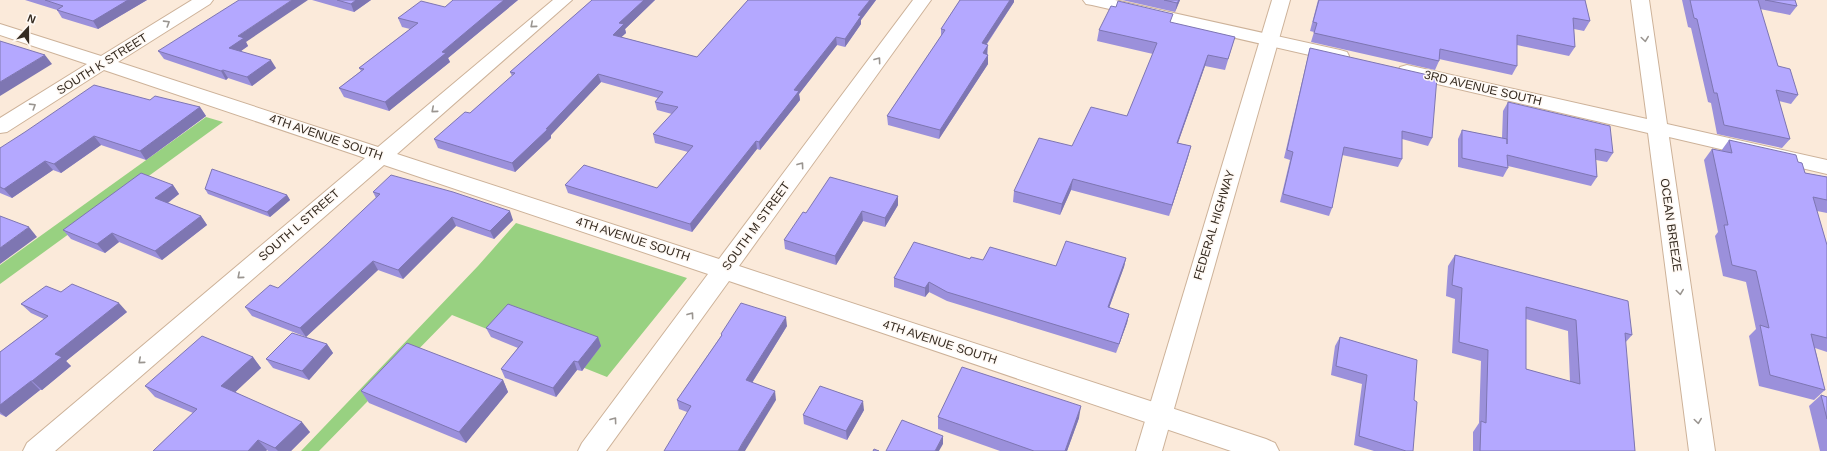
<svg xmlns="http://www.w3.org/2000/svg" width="1827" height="451" font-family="Arial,sans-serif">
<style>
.green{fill:#98d181}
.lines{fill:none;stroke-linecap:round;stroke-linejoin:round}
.minor-casing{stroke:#cdb299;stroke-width:2}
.major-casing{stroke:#cdb299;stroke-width:2}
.minor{fill:#fff;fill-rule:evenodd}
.major{fill:#fff;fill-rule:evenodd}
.wall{fill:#9b90db;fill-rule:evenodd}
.shaded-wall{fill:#7e76b2}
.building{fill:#b4a8ff;stroke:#7e76b2;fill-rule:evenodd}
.oneway{stroke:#9a9590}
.labels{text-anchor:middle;stroke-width:3;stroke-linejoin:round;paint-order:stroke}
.street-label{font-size:12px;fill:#352b21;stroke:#fff9f4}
</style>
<rect width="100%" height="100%" fill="#fbeada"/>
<g class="green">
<polygon points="206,117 223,122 0,284 0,265"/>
<polygon points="516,223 687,278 607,377 452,315 319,451 301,451 478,266"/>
</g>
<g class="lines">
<g class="minor-casing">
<g id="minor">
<polygon points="192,0 213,0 210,4 118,62 378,147 553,0 572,0 397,154 719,259 913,0 931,0 739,266 1266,439 1275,443 1279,451 1231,451 729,281 606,451 578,451 582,443 708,274 384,165 55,451 23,451 27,443 365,158 104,70 7,132 0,133 0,118 87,64 0,35 0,24 101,56"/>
<polygon points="1083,0 1115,0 1340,50 1347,52 1349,56 1347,60 1340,62 1092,5 1086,4"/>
<polygon points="1631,0 1649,0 1667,124 1827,160 1827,174 1669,137 1715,451 1689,451 1648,133 1407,77 1400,75 1398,71 1400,67 1407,65 1647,119"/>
</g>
</g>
<g class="major-casing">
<polygon id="major" points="1272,0 1290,0 1162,451 1136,451"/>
</g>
<use href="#minor" class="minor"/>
<use href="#major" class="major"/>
</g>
<g class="wall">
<polygon points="25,0 147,0 98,29 62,18 57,10"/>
<polygon points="312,0 371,0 354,12"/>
<polygon points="453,0 518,0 448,58 450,62 389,111 344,97 339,88 361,71 359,68 410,29 402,27 398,18 445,7"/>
<polygon points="592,0 655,0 625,29 626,33 621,37 697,57 748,0 876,0 861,20 861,24 845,47 837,45 799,94 800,100 760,150 757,149 692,232 568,193 565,185 657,188 688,152 655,143 653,134 672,114 657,110 655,102 658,98 601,82 551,135 551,138 515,172 438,148 434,139 470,113 512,76 510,72"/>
<polygon points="960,0 1014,0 1014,2 987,44 988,64 939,139 888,125 887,116 941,36 941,29"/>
<polygon points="1122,0 1180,0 1175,12"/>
<polygon points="1318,0 1585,0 1590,21 1584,31 1574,29 1575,47 1569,56 1517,45 1517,66 1512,75 1439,59 1439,61 1435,70 1311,42 1314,32 1310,31"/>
<polygon points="1682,0 1795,0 1797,6 1790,15 1760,9 1778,66 1798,95 1791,104 1779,101 1790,139 1782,148 1717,134 1711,103 1708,102 1691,28 1688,27"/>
<polygon points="1171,23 1235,37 1225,70 1205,66 1178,143 1191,146 1188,157 1169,216 1071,190 1060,215 1013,202 1014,191 1072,146 1127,116 1153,54 1097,41 1099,30"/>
<polygon points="246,42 248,46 241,51 276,68 252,86 228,78 226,80 164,59 158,51"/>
<polygon points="1310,48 1432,138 1428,146 1402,139 1402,159 1398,167 1342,155 1332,208 1329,216 1280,202 1290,160 1284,158 1308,56"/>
<polygon points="150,100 200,107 206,116 146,160 101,145 61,173 53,170 12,198 0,193 0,148"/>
<polygon points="1508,102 1613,153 1607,162 1596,160 1597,177 1591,186 1508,166 1508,168 1503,177 1458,167 1458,139 1462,130 1502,138 1503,111"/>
<polygon points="1729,140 1798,162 1805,173 1827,177 1827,213 1817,211 1827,245 1827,352 1815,348 1825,390 1814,400 1759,386 1749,336 1756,329 1746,282 1723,276 1715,236 1718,232 1704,160 1712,149 1721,151"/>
<polygon points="173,185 179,194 168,203 201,216 207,225 162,260 119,242 105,253 71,239 63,230"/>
<polygon points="205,189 287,195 290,200 270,217 208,194"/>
<polygon points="373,192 513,220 494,239 456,226 403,279 378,270 306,337 252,316 245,307 278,288 327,244 376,198"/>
<polygon points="898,196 898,205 885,227 863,221 836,265 785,249 784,240 806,213"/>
<path d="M1455,255L1632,335L1625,343L1635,451H1473V432L1479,423L1481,361L1452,353L1455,299L1446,296L1448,266ZM1526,319L1568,331L1570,382L1526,369Z"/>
<polygon points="1126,258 1124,267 1109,308 1129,314 1127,323 1116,353 947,301 929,292 925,297 894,287 894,278 970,259 1056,266"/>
<polygon points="61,292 127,312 66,361 71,366 42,390 40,390 6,417 0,414 0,352 44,319 31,313 21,304"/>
<polygon points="787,326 752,383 776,400 687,412 679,409 677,400 721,336 721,334"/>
<polygon points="486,328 598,337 601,346 582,371 577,370 556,397 505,378 501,369 518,348 491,337"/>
<polygon points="1340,337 1414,400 1413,451 1374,451 1354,445 1362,384 1331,375 1335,346"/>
<polygon points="327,344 333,353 309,380 273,368 266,359"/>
<polygon points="253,357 261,368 235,392 310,432 291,451 268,451 267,450 266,451 153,451 193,413 155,397 145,386"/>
<polygon points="503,380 508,392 466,443 369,403 361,391"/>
<polygon points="1821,395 1827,397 1827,451 1820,451 1809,406"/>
<polygon points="864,410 847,440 804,424 803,415"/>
<polygon points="938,417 1079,418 1067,451 1000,451 938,429"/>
</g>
<g class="shaded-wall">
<polygon points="128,0 147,0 98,29 93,21"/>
<polygon points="292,0 308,0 246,42 248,46 234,56 229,48 238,36"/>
<polygon points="356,0 371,0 354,12 351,4"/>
<polygon points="504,0 518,0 448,58 450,62 389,111 385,102 442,52"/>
<polygon points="644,0 655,0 625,29 626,33 615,43 613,35 619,23"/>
<polygon points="870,0 876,0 861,20 861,24 845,47 845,39 858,15"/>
<polygon points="1010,0 1014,0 1014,2 981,52 982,43"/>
<polygon points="1179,0 1180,0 1175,12 1177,3"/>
<polygon points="836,37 837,45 799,94 800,100 760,150 759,142 794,90"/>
<polygon points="988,45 987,54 982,62 983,53"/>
<polygon points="45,55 52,64 0,96 0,82"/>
<polygon points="988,55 988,64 939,139 940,130"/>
<polygon points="1208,55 1205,66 1174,154 1177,143"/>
<polygon points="271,60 276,68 252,86 247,77"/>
<polygon points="223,70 228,78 226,80 221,71"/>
<polygon points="598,74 601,82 551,135 551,138 515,172 512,163"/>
<polygon points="200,107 206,116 146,160 140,151"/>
<polygon points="94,136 101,145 61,173 54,164"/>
<polygon points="756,141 757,149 692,232 690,224"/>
<polygon points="1191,146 1188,157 1169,216 1172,205"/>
<polygon points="45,161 53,170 12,198 4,189"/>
<polygon points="1073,179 1071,190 1060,215 1062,204"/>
<polygon points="173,185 179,194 162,207 155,198"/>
<polygon points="287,195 290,200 270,217 267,212"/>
<polygon points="898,196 898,205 885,227 885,218"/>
<polygon points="510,211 513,220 494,239 490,231"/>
<polygon points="862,211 863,221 836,265 835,256"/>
<polygon points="201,216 207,225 162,260 155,251"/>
<polygon points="452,217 456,226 403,279 398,270"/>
<polygon points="29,227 37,237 0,264 0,248"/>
<polygon points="112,233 119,242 105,253 97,244"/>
<polygon points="1126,258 1124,267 1106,316 1108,307"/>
<polygon points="373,261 378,270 306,337 300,328"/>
<polygon points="929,282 929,292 925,297 925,288"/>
<polygon points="119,303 127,312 66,361 71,366 42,390 32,381 55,354"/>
<polygon points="1129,314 1127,323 1116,353"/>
<polygon points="786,317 787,326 748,389 746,380"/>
<polygon points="598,337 601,346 582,371 578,362"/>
<polygon points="327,344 333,353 309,380 302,371"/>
<polygon points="253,357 261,368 230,397 221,386"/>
<polygon points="574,361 577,370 556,397 553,388"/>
<polygon points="503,380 508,392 466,443 459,432"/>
<polygon points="31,381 40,390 6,417 0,412 0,405"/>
<polygon points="775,391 776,400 745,451 738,451 743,442"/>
<polygon points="863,401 864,410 847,440 846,431"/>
<polygon points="1081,406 1079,418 1067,451 1065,451"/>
<polygon points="302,422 310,432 291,451 278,451 275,448"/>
<polygon points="943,436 943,444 939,451 935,451"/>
<polygon points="258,440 267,450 266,451 248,451"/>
</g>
<g class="building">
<polygon points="45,0 128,0 93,21 57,10 63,6"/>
<polygon points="239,0 292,0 238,36 244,38 229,48 271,60 247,77 223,70 221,71 158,51"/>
<polygon points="337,0 356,0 351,4"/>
<polygon points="453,0 504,0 442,52 446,53 385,102 339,88 364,69 359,68 418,23 398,18 421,1 445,7"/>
<polygon points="592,0 644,0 619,23 624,24 613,35 697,57 748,0 870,0 858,15 861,16 845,39 836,37 794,90 799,91 759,142 756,141 690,224 565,185 584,165 657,188 693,146 653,134 678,107 655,102 663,92 598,74 546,129 548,129 512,163 434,139 465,112 470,113 515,73 510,72"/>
<polygon points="960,0 1010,0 982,43 988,45 983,53 988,55 940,130 887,116 945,30 941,29"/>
<polygon points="1164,0 1179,0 1177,3"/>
<polygon points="1319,0 1585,0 1590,21 1573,18 1575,47 1517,35 1517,66 1440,49 1439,61 1314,33 1317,23 1313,22"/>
<polygon points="1690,0 1758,0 1778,66 1790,69 1798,95 1776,90 1790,139 1724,125 1717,93 1714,93 1697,19 1694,18"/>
<polygon points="1765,0 1795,0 1797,6"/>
<polygon points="1118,1 1173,14 1170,22 1235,37 1228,59 1208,55 1177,143 1191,146 1172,205 1073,179 1062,204 1014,191 1039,138 1072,146 1091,107 1127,116 1157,43 1099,30 1111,6 1116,7"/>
<polygon points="0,41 45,55 0,82"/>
<polygon points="1310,48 1437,77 1432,138 1402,131 1402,159 1344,147 1332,208 1283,194 1293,152 1287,150"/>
<polygon points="94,85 150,100 155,96 200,107 140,151 94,136 54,164 45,161 4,189 0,187 0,148 25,132"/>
<polygon points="1508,102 1610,126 1613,153 1595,149 1597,177 1507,155 1508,168 1462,158 1462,130 1507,139 1507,144"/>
<polygon points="1729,140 1796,155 1798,162 1802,163 1805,173 1827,177 1827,200 1813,197 1827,245 1827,338 1811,334 1825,390 1770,375 1760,325 1769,328 1756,271 1732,265 1724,225 1728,225 1712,149 1732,153"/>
<polygon points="212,169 287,195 267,212 205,189"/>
<polygon points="141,173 173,185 155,198 201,216 155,251 112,233 97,244 63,230"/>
<polygon points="391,175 453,192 510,211 490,231 452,217 398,270 373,261 300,328 245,307 270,285 278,288 327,244 380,194 373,192"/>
<polygon points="830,177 898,196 885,218 862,211 835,256 784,240 803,212 806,213"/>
<polygon points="0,216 29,227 0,248"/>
<polygon points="1066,241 1126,258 1108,307 1129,314 1119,344 947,292 929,282 925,288 894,278 914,242 970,259 971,257 983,260 990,247 1056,266"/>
<path d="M1455,255L1628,301L1632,335L1625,333L1635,451H1480L1481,421L1486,423L1488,350L1459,342L1462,288L1452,285ZM1526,307L1576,320L1580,384L1526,369Z"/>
<polygon points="72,284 119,303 55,354 62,357 32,381 31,381 0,405 0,352 48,316 21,304 46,286 61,292"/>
<polygon points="741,303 786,317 746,380 775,391 743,442 738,451 664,451 691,406 677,400 722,335 721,334"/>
<polygon points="508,304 598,337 578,362 574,361 553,388 501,369 523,342 486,328"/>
<polygon points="292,333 327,344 302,371 266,359"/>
<polygon points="202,336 253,357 221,386 302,422 275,448 258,440 248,451 153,451 197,409 145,386"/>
<polygon points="1340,337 1417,360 1414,400 1417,402 1413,451 1406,451 1359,436 1367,375 1336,366"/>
<polygon points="407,343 503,380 459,432 361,391"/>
<polygon points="962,367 1081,406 1065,451 1034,451 938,417"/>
<polygon points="820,386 863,401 846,431 803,415"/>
<polygon points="1821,395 1827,397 1827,419"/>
<polygon points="902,420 943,436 935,451 886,451"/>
<polygon points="874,449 879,451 873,451"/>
</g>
<defs><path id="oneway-chevron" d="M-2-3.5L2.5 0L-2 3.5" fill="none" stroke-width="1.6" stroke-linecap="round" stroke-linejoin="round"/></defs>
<g class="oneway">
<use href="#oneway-chevron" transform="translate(167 23) rotate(-32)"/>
<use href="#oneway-chevron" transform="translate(533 25) rotate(139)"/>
<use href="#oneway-chevron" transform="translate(1645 39) rotate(82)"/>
<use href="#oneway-chevron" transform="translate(878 60) rotate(-54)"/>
<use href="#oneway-chevron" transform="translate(33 106) rotate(-32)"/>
<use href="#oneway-chevron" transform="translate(434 110) rotate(139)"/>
<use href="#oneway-chevron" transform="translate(801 165) rotate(-54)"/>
<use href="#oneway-chevron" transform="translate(240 276) rotate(139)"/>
<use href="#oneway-chevron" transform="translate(1680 292) rotate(82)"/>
<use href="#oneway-chevron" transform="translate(691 315) rotate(-54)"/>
<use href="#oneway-chevron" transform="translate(141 361) rotate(139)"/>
<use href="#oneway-chevron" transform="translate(614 420) rotate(-54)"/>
<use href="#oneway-chevron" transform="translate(1698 421) rotate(82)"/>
</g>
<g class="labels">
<g class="street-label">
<text transform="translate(102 64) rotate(-32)" y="4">SOUTH K STREET</text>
<text transform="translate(1483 88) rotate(13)" y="4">3RD AVENUE SOUTH</text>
<text transform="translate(326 137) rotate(19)" y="4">4TH AVENUE SOUTH</text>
<text transform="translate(299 225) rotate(-41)" y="4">SOUTH L STREET</text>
<text transform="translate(1214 225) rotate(-73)" y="4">FEDERAL HIGHWAY</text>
<text transform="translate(1671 225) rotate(82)" y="4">OCEAN BREEZE</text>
<text transform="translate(756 226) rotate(-54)" y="4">SOUTH M STREET</text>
<text transform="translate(633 239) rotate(18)" y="4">4TH AVENUE SOUTH</text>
<text transform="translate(940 342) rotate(18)" y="4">4TH AVENUE SOUTH</text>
</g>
</g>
<g transform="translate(28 28) rotate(21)" stroke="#fff9f4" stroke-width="3" paint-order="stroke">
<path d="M0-3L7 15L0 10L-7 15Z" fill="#352b21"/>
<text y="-6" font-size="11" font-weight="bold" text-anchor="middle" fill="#352b21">N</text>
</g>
</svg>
